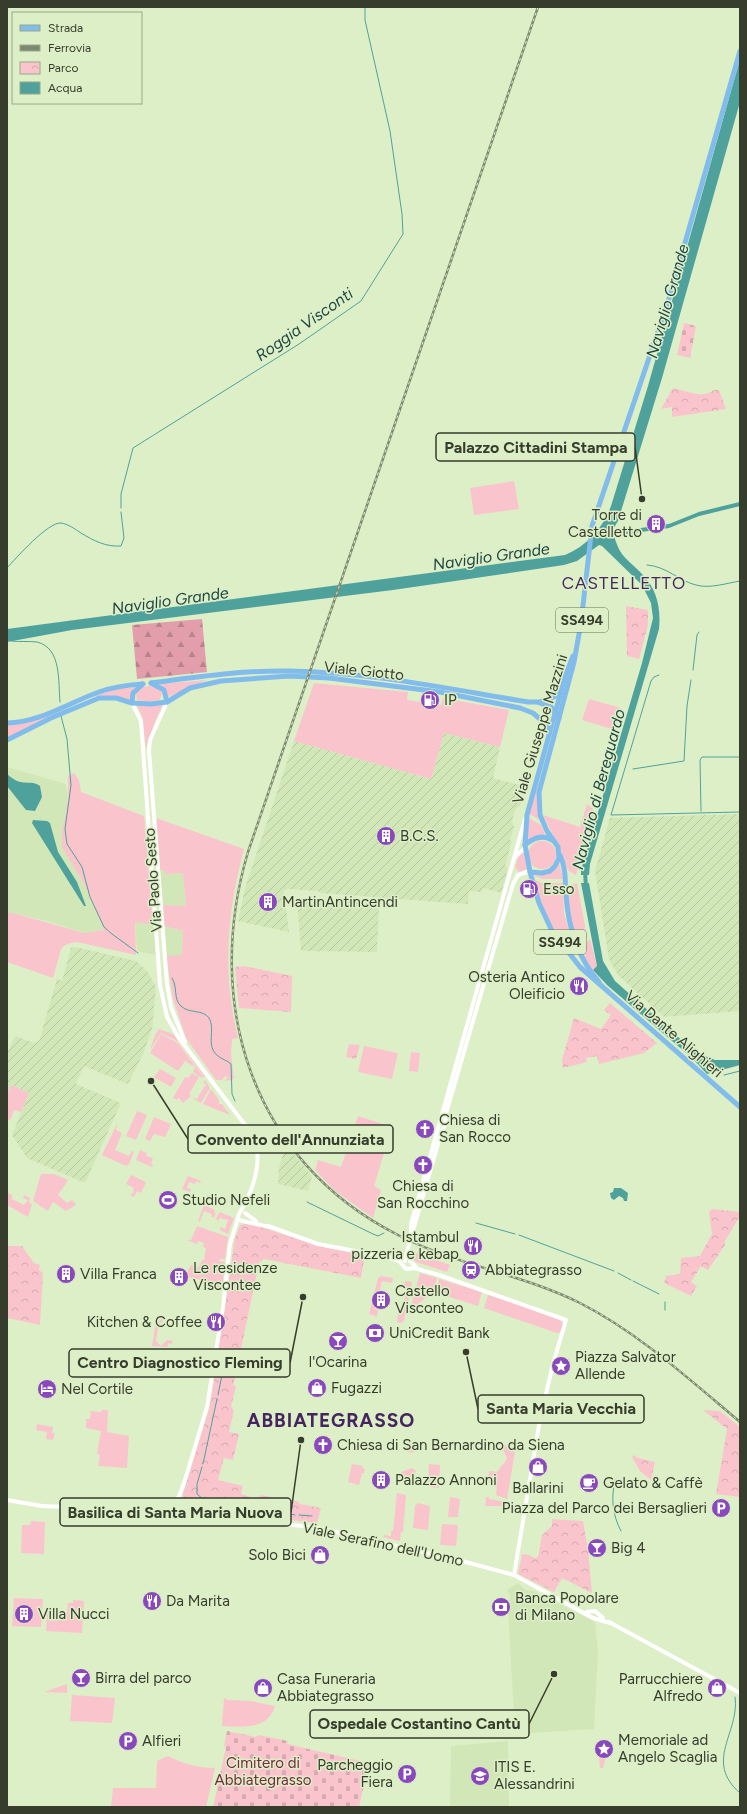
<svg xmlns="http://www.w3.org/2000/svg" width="747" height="1814" font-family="Figtree,sans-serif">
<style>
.built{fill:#d2e7b7}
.industrial{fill:url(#industrial-furrows)}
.green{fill:#fac4cd}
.forest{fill:url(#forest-firs)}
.cemetery{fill:url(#cemetery-stones)}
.park{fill:url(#park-crowns)}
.water{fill:#4fa29b}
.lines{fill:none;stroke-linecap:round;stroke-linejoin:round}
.stream{stroke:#4fa29b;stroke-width:1}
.canal{stroke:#4fa29b;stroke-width:4}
.minor{stroke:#fff;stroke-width:4}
.major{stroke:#82bceb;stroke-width:5}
.rail-casing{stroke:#7e8a70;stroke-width:2.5}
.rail{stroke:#ddefc7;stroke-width:1;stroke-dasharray:3;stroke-linecap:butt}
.labels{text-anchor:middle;stroke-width:3;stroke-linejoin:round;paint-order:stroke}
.shield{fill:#ddefc7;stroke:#68725b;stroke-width:1}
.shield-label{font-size:14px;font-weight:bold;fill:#363d2d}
.poi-label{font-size:15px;fill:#363d2d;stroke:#ddefc7;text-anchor:start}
.street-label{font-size:15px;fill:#363d2d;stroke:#ddefc7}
.park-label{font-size:15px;fill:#77283d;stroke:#ddefc7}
.water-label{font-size:16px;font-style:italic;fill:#1e4542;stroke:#ddefc7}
.quarter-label{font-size:17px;letter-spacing:1px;fill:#44255e;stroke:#ddefc7}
.district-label{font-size:19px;font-weight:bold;letter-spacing:1px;fill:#44255e;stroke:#ddefc7}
.leader{fill:none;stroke:#363d2d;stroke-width:1.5}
.callout-dot{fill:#363d2d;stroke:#ddefc7;stroke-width:1.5}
.callout{fill:#ddefc7;stroke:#363d2d;stroke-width:1.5}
.callout-label{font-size:16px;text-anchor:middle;font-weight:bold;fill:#363d2d}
</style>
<defs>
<pattern id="industrial-furrows" width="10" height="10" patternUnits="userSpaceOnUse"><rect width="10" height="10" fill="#d2e7b7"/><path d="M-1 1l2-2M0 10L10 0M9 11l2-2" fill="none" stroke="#b5c79e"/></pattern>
<pattern id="forest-firs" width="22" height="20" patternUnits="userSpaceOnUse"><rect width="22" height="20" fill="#e29fab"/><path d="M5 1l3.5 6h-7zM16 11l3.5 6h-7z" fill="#b8838c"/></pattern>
<pattern id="cemetery-stones" width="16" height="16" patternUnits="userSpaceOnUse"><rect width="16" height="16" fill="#fac4cd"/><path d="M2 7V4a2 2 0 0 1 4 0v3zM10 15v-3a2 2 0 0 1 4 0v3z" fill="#d7a9b0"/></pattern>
<pattern id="park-crowns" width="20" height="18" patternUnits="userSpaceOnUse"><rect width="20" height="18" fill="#fac4cd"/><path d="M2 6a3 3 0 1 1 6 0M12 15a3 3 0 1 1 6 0" fill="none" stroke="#d7a9b0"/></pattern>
</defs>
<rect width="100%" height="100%" fill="#ddefc7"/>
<g class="built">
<polygon points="7,767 66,784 68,799 62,832 62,847 84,884 104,930 84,933 47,921 13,913 7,913"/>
<polygon points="160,870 164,870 166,874 183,873 186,906 162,905"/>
<polygon points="135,921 155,926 157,951 155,955 137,951"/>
<polygon points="164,926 183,931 182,956 166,956"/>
<polygon points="518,1583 525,1590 534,1591 595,1622 598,1652 594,1729 515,1734 508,1609 510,1608 510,1595 507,1590"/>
<polygon points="508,1741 509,1807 450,1807 451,1746"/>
</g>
<g class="industrial">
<polygon points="444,733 500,747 493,778 526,787 520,806 515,810 512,821 514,827 510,840 512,841 505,866 508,868 501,893 483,888 481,892 469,891 468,904 466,904 321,893 318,891 288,889 284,891 289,932 238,921 245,888 294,741 431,779"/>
<polygon points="740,814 740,1011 664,1017 618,975 609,959 595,871 610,818"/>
<polygon points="297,898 379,904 377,952 301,951"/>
<polygon points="75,947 136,961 147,971 156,987 152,1029 143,1054 128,1084 84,1066 76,1084 121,1103 85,1183 27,1158 12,1135 29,1093 11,1085 7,1094 7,1050 8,1051 15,1036 34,1043 39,1041 57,979 62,981 71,948"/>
<polygon points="288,1147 312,1176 308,1191 278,1184 279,1168 284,1151"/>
</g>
<g class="green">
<polygon points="514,481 519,509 474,515 470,488"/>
<polygon points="207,680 168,697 166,691 160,684"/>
<polygon points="314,683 408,692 407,700 441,705 443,698 509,710 500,747 444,733 431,779 294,741"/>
<polygon points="149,686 154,686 162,692 160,700 149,702 137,700 136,693 143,687"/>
<polygon points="136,687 132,691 131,700 115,696 95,696 116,689"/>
<polygon points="589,699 621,708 615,730 582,720"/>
<polygon points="163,704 155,721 146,748 142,716 137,706"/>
<polygon points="57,712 7,738 7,725"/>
<path d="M74,773L79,780L81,792L144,816L153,925L135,922L136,955L77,942C70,943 65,944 61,949L53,978L7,962V913H13L84,933L104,930L84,884L62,847V832L68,799V776Z"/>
<polygon points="538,785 537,806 538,819 529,814"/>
<polygon points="587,804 593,809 594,815 576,875 569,871 567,868 562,853 543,815 580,827"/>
<path d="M156,818L244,849C227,912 222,974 238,1038L232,1039L231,1054L234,1079L225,1081L228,1077L225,1076L222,1080H216L186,1038L173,999L166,956L182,955L183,931L164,926L162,905L186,906L183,873L166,874L164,870H160Z"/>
<polygon points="529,818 541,825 546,836 527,840"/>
<circle cx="542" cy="855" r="14"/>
<polygon points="524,850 527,869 519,872 515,867 519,854"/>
<polygon points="559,862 563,879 542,879 535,876 534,874 543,874"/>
<path d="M535,880L542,883H563L564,914L575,948L569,953C552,929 542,909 535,880Z"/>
<path d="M577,883L587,937L578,947C573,933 562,897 573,884Z"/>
<polygon points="590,939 597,966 593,970 580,950"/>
<polygon points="159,1029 173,1034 205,1076 204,1077 179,1042 161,1033 150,1050 155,1035"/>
<polygon points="161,1034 178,1043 203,1077 202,1078 193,1072 195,1067 185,1061 178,1071 150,1053"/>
<polygon points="364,1046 398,1053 392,1079 358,1072"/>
<polygon points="411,1052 420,1053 418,1072 409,1071"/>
<polygon points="160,1069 176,1078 171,1087 154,1077"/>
<polygon points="192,1073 199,1077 189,1094 191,1096 183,1103 179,1098 177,1100 173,1098 185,1077 188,1078"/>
<polygon points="205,1080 210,1088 201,1103 192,1098 197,1099 206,1084 203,1083"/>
<polygon points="11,1085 29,1093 21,1112 14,1110 11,1119 8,1120 7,1094"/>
<polygon points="211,1089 219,1100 219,1104 222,1104 230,1115 203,1104"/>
<polygon points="137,1111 147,1115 136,1140 126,1136"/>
<polygon points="358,1116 392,1127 374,1186 381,1190 373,1218 334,1190 315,1170 318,1160 341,1167"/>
<polygon points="154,1117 171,1124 165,1137 154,1134 150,1141 145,1139"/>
<polygon points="118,1122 116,1130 122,1133 115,1150 129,1156 132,1151 134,1152 129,1164 126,1166 102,1155"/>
<polygon points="140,1150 147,1153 146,1156 153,1158 151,1163 153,1165 152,1167 136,1160"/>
<polygon points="41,1174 54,1174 68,1180 58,1195 67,1203 72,1200 76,1205 66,1211 53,1202 48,1211 33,1201"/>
<polygon points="131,1175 146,1182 141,1193 137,1191 134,1197 130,1195 134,1192 133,1190 134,1188 126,1184"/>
<polygon points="188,1176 201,1181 200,1183 196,1181 195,1184 189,1182 187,1188 191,1189 190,1192 182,1189"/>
<polygon points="7,1192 12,1195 12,1199 24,1205 28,1200 23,1198 24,1195 30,1198 29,1203 32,1204 28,1217 7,1205"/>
<polygon points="204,1205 215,1210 214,1213 216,1214 214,1217 211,1217 212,1214 204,1211 200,1222 198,1221"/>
<polygon points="220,1212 234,1218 228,1234 220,1230 221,1227 225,1229 228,1220 220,1218 218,1221 216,1218"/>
<path d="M197,1226L228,1237L225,1259H220L219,1261L225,1262L222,1288L215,1289L213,1284C204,1283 200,1278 191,1278L188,1276V1270L191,1265L199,1267L202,1260H204L206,1248L203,1247L204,1243L199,1241L197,1244L187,1240H191Z"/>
<polygon points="414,1252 450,1265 447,1272 416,1262 413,1258"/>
<polygon points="420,1273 437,1278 434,1290 431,1294 417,1291 416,1288"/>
<polygon points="381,1276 393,1278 392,1283 382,1281 375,1309 378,1310 377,1317 369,1314 378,1278"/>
<polygon points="439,1279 482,1292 478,1306 437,1293 436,1294"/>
<polygon points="405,1281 412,1282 404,1321 401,1323 397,1322 398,1314 401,1315 407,1287 404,1286"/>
<polygon points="417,1293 428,1296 414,1307 412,1304 413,1296 416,1297"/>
<polygon points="488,1295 559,1318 563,1324 561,1332 557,1333 484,1308"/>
<polygon points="162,1319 186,1324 183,1325 181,1323 164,1320 159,1324 156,1341 161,1346 167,1340 173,1341 172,1344 169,1343 167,1347 152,1346 156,1321 159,1321"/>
<polygon points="102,1410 108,1410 107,1432 129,1436 127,1468 98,1466 100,1455 97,1454 101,1431 86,1428 86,1419 90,1419 91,1413 89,1411 101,1412"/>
<polygon points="37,1424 53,1427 52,1433 55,1433 53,1440 46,1439 47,1432 36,1430"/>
<path d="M498,1441L515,1451L507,1499L496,1495L497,1487H495V1484L488,1483L489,1471L497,1472L507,1459C506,1453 499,1445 498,1441Z"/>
<circle cx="411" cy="1447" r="5.5"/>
<polygon points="352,1464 363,1466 362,1468 365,1469 364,1473 362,1473 359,1485 348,1482"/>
<polygon points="429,1464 440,1465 439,1488 428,1487"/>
<polygon points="412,1468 416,1471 412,1482 402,1481 401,1472"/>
<polygon points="397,1493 406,1495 403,1532 401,1532 400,1541 383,1537 384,1535 391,1536 391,1531 393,1531"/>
<polygon points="450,1497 460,1499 458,1517 448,1517"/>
<polygon points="486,1497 489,1497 489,1499 507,1502 505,1513 505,1509 502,1506 485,1506"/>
<polygon points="418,1503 430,1506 428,1530 413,1528 415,1506"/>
<polygon points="31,1521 45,1522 44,1554 21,1553 22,1525 30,1525"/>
<polygon points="442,1524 458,1525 456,1546 440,1545"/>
<polygon points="14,1598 43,1599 41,1627 12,1626"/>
<polygon points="73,1600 84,1601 82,1633 46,1631 47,1613 67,1614 68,1603 73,1603"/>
<polygon points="67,1684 67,1693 44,1692"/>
<polygon points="72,1695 115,1698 112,1723 70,1721"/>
<path d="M224,1698L228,1700L251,1701L275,1706C268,1730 243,1727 222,1726Z"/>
<polygon points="609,1746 603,1768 600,1768 598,1747"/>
<path d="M168,1756C184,1764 197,1768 215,1768L206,1807H111L113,1788H156L157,1761Z"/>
</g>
<polygon class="forest" points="202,619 207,672 137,679 132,625"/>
<g class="cemetery">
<polygon points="684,323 696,326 690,358 677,355"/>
<polygon points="227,1731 256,1737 259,1735 288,1741 287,1744 369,1763 359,1807 213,1807 226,1747 224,1746"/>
</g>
<g class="park">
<path d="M673,388C683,390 694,395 705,394C711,393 713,389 719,390L726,409L672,417V407L661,409Z"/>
<polygon points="626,606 648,610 648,625 639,659 627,656"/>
<polygon points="244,966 292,976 291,1012 239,1008 235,967"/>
<polygon points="610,1003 657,1043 644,1053 599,1064 597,1056 586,1058 587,1062 563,1068 562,1060 574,1018 601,1029 611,1015 604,1010"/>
<polygon points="349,1044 360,1045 356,1059 346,1057"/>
<polygon points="712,1209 740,1212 740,1216 725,1241 725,1245 708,1270 701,1266 691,1282 697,1286 691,1296 664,1283 666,1276 680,1274 681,1258 700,1256 712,1234 709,1212"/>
<polygon points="249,1223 322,1247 365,1255 361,1278 264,1259 259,1263 237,1368 216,1366 235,1238 240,1225"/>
<polygon points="7,1246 22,1246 34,1263 40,1265 39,1270 43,1273 40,1325 7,1318"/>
<polygon points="215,1374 236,1374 233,1385 236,1386 231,1407 234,1410 229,1432 239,1434 233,1460 224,1458 218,1480 243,1486 241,1494 258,1499 260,1495 297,1501 300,1504 321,1508 317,1523 193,1509 184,1503 183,1494 209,1409"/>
<polygon points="703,1410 720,1411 740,1427 740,1497 716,1494 727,1429"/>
<polygon points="634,1455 638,1458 655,1462 651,1480 640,1471 632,1457"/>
<polygon points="552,1519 583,1521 588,1550 592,1593 562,1578 554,1592 518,1574 522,1554 529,1555 534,1558 538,1557 542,1535 552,1526"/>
</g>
<g class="water">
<path d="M740,59V102L662,378L618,521L612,531C615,538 617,547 622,554C627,561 636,567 642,574C657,589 661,608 659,629L590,864L589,875H581V870L642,663L653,618L651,603L642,585L602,546L599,545L577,561L564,565L393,590L72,630L7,642V629L565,555C587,546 603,528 611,506L648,386Z"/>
<path d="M7,774C23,789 30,778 40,786L42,797L35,811L26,810L7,786Z"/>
<polygon points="33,820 47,821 50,823 58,852 77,882 86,906 84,906 32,823"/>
<polygon points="581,883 589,883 603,961 615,981 695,1052 715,1060 740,1060 740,1065 707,1074 693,1059 607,985 593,970 597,966"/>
<polygon points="614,1188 621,1188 628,1193 627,1201 624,1201 623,1198 619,1196 614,1200 611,1198 610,1193 613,1192"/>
</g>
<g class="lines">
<g class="stream">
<polyline points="121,508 121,494 133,448 299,344 361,301 403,234 402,214 390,131 365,20 365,7"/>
<path d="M647,565C666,566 679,581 696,585C710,589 727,583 740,581"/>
<path d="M7,568C16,558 48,522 61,523C68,524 75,529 81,533C94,541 106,547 121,546L124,538L121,512"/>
<path d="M11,641C20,642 28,641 37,642C62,648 58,682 60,702"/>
<polyline points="693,670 697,635 699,632"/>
<polyline points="659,675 654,677 651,681 611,815 740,812"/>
<polyline points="61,716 67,739 71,785 65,829 67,844 82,867 90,897 104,927 112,934 138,953"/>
<polyline points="633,769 684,761 687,706 691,680"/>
<polyline points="701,811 700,760 702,757 740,757"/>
<path d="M172,978C178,987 173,999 181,1006C189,1014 203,1009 209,1018C216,1030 205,1046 218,1056C221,1059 227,1060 231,1064L232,1094L235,1101"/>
<polyline points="724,1075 740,1071"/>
<polyline points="307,1202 373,1234 378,1236 384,1233"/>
<polyline points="476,1223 515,1234"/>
<polyline points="519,1235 614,1271"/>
<polyline points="618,1273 631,1280"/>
<polyline points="633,1281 659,1294"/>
<polyline points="665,1302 665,1310"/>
<polyline points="218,1395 222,1375"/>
<polyline points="203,1464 217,1399"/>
<polyline points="202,1467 197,1484 197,1494 203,1499 231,1505"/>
<path d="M615,1480C611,1498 612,1514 621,1531"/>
<polyline points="232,1505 253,1509"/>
<polyline points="285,1513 295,1515"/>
<polyline points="299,1515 312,1516"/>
<path d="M735,1697C740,1733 703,1761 740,1793"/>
</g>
<g class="canal">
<polyline points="620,533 669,526 699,514 740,504"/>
<polyline points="585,871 586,888"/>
</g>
<g class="minor">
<polyline points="167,702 150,740 149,751 167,984 171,1007 185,1042"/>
<path d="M132,703L141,721L160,985L167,1017L179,1038L255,1138C261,1160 256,1179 247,1200C245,1206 237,1213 238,1219C241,1222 263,1225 270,1227"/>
<polyline points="515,857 526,847"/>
<polyline points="245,1213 256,1221"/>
<polyline points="268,1226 318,1244 382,1256 400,1261"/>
<polyline points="411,1233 411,1224 417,1203 525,819"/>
<polyline points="408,1253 410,1261 416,1267"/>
<polyline points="399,1261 406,1269 414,1268 439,1275 566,1320 553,1364 540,1419 514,1575"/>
<polyline points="405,1261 411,1235 414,1227 442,1130 446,1124 445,1117 513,884 518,875 530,871"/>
<polyline points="7,1500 42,1506 164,1511 176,1516 187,1512 318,1528 462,1561 514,1575 593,1618 610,1623"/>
<polyline points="174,1504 179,1496 184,1483 207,1407 223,1307 230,1244 238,1218"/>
<polyline points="162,1510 177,1504 187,1512"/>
<polyline points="587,1612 595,1611 603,1618"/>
<polyline points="609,1622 740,1693"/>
</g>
<g class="major">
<path d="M151,683C195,677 245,670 290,671C370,672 449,689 528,702H537L551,707L559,718"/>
<polyline points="151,683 164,690 167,702"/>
<polyline points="143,684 133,693 132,703 151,704 167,702 190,688 221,681 289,676 329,678 440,692 520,708 533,713 541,720 548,729 549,734"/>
<polyline points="539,702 554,697 560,690"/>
<path d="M7,723C39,723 70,702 99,692C113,687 127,685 142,684"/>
<polyline points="7,740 51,718 99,698 116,698 132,703"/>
<path d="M552,840C542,834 533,838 525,845L530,872L542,873L550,871L555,866L559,858L558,847L547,831L540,815L539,792L574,662L581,623L592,526L668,302L740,51"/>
<polyline points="525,845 527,815 565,677 573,656"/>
<path d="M560,855C566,868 565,880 566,894C568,927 577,957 599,982"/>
<polyline points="530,872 539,903 552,931 580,967 740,1107"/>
</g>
<g class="rail-casing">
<path id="rail" d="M538,7L248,852C203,1003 251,1161 398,1235C456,1265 522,1274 580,1303C639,1333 690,1380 740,1422"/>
</g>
<use href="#rail" class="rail"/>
</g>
<defs>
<g id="building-disc" transform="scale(1)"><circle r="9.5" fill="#8a48bd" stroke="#ddefc7"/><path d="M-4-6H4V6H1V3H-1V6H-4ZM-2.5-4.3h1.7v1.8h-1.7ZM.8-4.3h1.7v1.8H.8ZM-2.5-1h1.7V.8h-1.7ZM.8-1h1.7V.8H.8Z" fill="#fff"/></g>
<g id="fuel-disc" transform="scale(1)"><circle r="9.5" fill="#8a48bd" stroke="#ddefc7"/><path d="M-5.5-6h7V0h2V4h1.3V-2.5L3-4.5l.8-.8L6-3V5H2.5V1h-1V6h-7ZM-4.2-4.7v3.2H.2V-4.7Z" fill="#fff"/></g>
<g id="restaurant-disc" transform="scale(1)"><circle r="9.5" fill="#8a48bd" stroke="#ddefc7"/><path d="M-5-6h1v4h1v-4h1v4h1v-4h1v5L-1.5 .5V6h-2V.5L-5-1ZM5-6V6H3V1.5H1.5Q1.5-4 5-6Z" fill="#fff"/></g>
<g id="church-disc" transform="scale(1)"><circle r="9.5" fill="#8a48bd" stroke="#ddefc7"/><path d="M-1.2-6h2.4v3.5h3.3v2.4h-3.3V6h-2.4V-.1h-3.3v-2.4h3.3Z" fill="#fff"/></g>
<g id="stadium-disc" transform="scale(1)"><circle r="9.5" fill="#8a48bd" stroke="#ddefc7"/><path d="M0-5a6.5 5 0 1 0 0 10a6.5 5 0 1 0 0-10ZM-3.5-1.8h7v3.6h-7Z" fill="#fff"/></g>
<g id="station-disc" transform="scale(1)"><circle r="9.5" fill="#8a48bd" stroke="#ddefc7"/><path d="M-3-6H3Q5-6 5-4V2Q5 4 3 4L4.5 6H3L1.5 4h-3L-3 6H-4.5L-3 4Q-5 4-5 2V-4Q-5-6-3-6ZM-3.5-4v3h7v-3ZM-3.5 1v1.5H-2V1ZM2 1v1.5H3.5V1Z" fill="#fff"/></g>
<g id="bank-disc" transform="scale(1)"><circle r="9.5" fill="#8a48bd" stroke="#ddefc7"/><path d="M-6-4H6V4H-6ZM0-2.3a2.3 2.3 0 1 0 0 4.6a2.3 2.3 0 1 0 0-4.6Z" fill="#fff"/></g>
<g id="bar-disc" transform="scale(1)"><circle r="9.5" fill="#8a48bd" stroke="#ddefc7"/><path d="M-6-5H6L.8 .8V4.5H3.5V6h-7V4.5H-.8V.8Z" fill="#fff"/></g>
<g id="sight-disc" transform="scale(1)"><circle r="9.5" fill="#8a48bd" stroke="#ddefc7"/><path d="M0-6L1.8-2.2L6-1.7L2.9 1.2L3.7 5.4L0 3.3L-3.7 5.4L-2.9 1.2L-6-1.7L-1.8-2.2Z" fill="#fff"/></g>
<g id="shop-disc" transform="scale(1)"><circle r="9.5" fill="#8a48bd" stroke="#ddefc7"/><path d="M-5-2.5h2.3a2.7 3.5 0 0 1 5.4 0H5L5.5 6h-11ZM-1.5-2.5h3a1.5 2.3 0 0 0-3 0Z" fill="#fff"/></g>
<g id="hotel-disc" transform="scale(1)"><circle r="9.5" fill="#8a48bd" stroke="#ddefc7"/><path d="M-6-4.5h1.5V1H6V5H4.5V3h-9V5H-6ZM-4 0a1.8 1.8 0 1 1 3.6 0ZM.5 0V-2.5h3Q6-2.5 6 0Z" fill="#fff"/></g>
<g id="cafe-disc" transform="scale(1)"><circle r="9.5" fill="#8a48bd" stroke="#ddefc7"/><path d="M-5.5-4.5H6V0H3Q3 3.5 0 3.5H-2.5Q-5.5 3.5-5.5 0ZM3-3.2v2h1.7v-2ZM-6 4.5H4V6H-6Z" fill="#fff"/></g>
<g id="parking-disc" transform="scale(1)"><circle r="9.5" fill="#8a48bd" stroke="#ddefc7"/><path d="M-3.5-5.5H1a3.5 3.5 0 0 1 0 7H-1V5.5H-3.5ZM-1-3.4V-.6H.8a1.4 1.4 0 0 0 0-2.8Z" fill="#fff"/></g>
<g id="school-disc" transform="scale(1)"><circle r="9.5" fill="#8a48bd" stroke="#ddefc7"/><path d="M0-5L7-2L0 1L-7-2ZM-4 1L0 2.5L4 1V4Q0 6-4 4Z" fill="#fff"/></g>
</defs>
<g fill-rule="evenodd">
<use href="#building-disc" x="656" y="524"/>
<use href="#fuel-disc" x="430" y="700"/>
<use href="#building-disc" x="386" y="836"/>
<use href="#fuel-disc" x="529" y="889"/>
<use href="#building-disc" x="268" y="902"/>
<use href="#restaurant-disc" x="579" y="986"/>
<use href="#church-disc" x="425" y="1129"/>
<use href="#church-disc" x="423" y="1165"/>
<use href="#stadium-disc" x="168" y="1200"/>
<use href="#restaurant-disc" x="473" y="1246"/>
<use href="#station-disc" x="471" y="1270"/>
<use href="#building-disc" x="66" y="1274"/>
<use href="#building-disc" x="179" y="1277"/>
<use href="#building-disc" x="381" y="1300"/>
<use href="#restaurant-disc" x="216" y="1322"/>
<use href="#bank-disc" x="375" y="1333"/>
<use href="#bar-disc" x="338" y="1341"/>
<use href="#sight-disc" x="561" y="1366"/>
<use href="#shop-disc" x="317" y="1388"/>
<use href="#hotel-disc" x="47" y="1389"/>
<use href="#church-disc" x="323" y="1445"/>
<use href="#shop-disc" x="538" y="1467"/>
<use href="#building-disc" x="381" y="1480"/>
<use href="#cafe-disc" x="589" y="1483"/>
<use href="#parking-disc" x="721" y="1508"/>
<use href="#bar-disc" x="597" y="1548"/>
<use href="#shop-disc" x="320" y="1555"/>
<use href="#restaurant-disc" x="152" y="1601"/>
<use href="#bank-disc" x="501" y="1607"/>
<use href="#building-disc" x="24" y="1614"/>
<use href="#bar-disc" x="81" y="1678"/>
<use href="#shop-disc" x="263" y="1688"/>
<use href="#shop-disc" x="717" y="1688"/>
<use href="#parking-disc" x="128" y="1741"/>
<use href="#sight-disc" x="604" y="1749"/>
<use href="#parking-disc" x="407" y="1774"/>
<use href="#school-disc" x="480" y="1776"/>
</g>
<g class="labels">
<g class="shield">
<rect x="556" y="608" width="52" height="24" rx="3"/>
<rect x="534" y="930" width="52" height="24" rx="3"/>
</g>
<g class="shield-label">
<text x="582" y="625">SS494</text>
<text x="560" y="947">SS494</text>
</g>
<g class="poi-label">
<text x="642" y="520" text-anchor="end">Torre di<tspan x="642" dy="17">Castelletto</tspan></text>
<text x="444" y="705">IP</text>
<text x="400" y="841">B.C.S.</text>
<text x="543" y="894">Esso</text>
<text x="282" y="907">MartinAntincendi</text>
<text x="565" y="982" text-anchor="end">Osteria Antico<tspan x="565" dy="17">Oleificio</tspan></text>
<text x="439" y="1125">Chiesa di<tspan x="439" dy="17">San Rocco</tspan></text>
<text x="423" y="1191" text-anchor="middle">Chiesa di<tspan x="423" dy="17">San Rocchino</tspan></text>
<text x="182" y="1205">Studio Nefeli</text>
<text x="459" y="1242" text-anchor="end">Istambul<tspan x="459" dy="17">pizzeria e kebap</tspan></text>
<text x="193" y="1273">Le residenze<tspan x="193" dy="17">Viscontee</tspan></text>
<text x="485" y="1275">Abbiategrasso</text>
<text x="80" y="1279">Villa Franca</text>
<text x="395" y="1296">Castello<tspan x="395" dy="17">Visconteo</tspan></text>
<text x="202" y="1327" text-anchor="end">Kitchen &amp; Coffee</text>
<text x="389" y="1338">UniCredit Bank</text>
<text x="575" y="1362">Piazza Salvator<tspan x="575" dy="17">Allende</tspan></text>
<text x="338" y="1367" text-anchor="middle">l'Ocarina</text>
<text x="331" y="1393">Fugazzi</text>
<text x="61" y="1394">Nel Cortile</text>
<text x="337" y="1450">Chiesa di San Bernardino da Siena</text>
<text x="395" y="1485">Palazzo Annoni</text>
<text x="603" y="1488">Gelato &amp; Caffè</text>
<text x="538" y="1493" text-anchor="middle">Ballarini</text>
<text x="707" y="1513" text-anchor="end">Piazza del Parco dei Bersaglieri</text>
<text x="611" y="1553">Big 4</text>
<text x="306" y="1560" text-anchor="end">Solo Bici</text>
<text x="515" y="1603">Banca Popolare<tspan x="515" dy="17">di Milano</tspan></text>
<text x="166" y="1606">Da Marita</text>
<text x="38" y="1619">Villa Nucci</text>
<text x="95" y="1683">Birra del parco</text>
<text x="277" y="1684">Casa Funeraria<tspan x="277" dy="17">Abbiategrasso</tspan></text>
<text x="703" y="1684" text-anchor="end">Parrucchiere<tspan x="703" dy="17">Alfredo</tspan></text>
<text x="618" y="1745">Memoriale ad<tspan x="618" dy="17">Angelo Scaglia</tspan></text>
<text x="142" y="1746">Alfieri</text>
<text x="393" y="1770" text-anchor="end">Parcheggio<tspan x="393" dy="17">Fiera</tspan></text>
<text x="494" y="1772">ITIS E.<tspan x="494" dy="17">Alessandrini</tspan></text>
</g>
<g class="street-label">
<text transform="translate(364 671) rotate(6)" y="5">Viale Giotto</text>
<text transform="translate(540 729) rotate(-73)" y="5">Viale Giuseppe Mazzini</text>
<text transform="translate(153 880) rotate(-94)" y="5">Via Paolo Sesto</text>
<text transform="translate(674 1034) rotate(41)" y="5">Via Dante Alighieri</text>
<text transform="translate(383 1544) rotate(12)" y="5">Viale Serafino dell'Uomo</text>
</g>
<g class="park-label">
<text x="263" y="1768">Cimitero di<tspan x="263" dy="17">Abbiategrasso</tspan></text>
</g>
<g class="water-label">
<text transform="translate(667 301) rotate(-74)" y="6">Naviglio Grande</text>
<text transform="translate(304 324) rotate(-35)" y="6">Roggia Visconti</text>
<text transform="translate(491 556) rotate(-8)" y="6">Naviglio Grande</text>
<text transform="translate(170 600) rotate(-8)" y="6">Naviglio Grande</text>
<text transform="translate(598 789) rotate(-75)" y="6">Naviglio di Bereguardo</text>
</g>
<g class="quarter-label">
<text x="624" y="589">CASTELLETTO</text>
</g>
<g class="district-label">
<text x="331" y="1427">ABBIATEGRASSO</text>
</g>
</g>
<path class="leader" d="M642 499L635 447M151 1081L188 1139M303 1297L290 1363M466 1352L478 1409M301 1440L291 1512M554 1674L529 1724"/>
<g class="callout-dot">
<circle cx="642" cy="499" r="4"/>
<circle cx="151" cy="1081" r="4"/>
<circle cx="303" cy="1297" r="4"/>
<circle cx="466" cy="1352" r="4"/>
<circle cx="301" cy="1440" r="4"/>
<circle cx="554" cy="1674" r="4"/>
</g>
<g class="callout">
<rect x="436" y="433" width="199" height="28" rx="4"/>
<rect x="188" y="1125" width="205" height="28" rx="4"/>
<rect x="69" y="1349" width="221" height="28" rx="4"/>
<rect x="478" y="1395" width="166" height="28" rx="4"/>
<rect x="60" y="1498" width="231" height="28" rx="4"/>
<rect x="310" y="1710" width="219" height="28" rx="4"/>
</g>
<g class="callout-label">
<text x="536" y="453">Palazzo Cittadini Stampa</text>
<text x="290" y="1145">Convento dell'Annunziata</text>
<text x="180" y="1368">Centro Diagnostico Fleming</text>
<text x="561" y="1414">Santa Maria Vecchia</text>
<text x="175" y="1518">Basilica di Santa Maria Nuova</text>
<text x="419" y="1729">Ospedale Costantino Cantù</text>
</g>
<rect width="747" height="1814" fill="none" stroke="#363d2d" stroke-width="16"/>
<rect x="12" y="12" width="130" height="92" fill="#ddefc7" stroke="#9aa889"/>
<rect x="20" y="25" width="20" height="6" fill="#82bceb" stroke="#9aa889"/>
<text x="48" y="32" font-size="12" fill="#363d2d">Strada</text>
<rect x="20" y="45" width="20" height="6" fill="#7e8a70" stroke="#9aa889"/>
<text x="48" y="52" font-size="12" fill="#363d2d">Ferrovia</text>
<rect x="20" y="62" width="20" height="12" fill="url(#park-crowns)" stroke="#9aa889"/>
<text x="48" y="72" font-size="12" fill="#363d2d">Parco</text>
<rect x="20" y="82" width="20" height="12" fill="#4fa29b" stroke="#9aa889"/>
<text x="48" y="92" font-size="12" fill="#363d2d">Acqua</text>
</svg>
